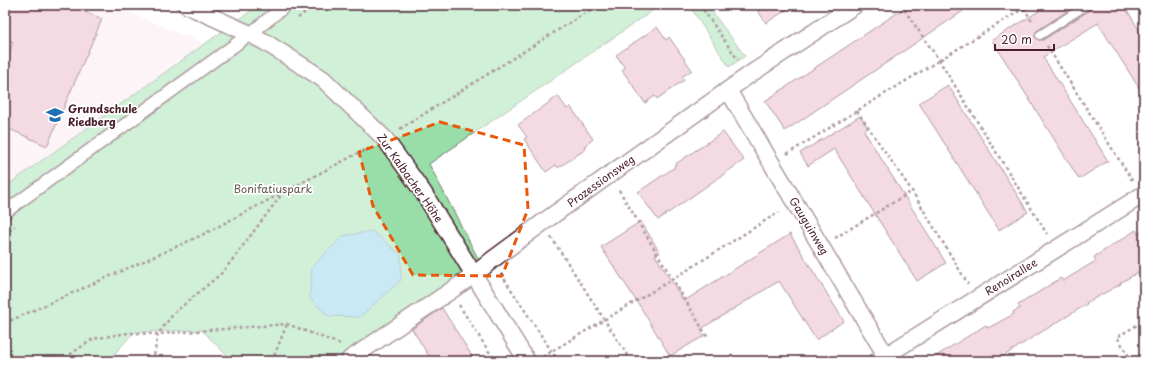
<svg xmlns="http://www.w3.org/2000/svg" width="1149" height="366" font-family="'Playpen Sans',sans-serif">
<style>
.built{fill:#f8e6ec}
.green{fill:#99dda8;stroke:#727e6a}
.water{fill:#87cfe8;stroke:#6f899c}
.building{fill:#e6adc0;stroke:#4a1f2b}
.lines{fill:none;stroke-linecap:round;stroke-linejoin:round}
.service-casing{stroke:#4a1f2b;stroke-width:11}
.pedestrian-casing{stroke:#4a1f2b;stroke-width:15}
.minor-casing{stroke:#4a1f2b;stroke-width:19}
.path{stroke:#4a1f2b;stroke-width:2.5;stroke-dasharray:3 3;stroke-linecap:butt}
.service{stroke:#fff;stroke-width:8}
.pedestrian{stroke:#fff;stroke-width:12}
.minor{stroke:#fff;stroke-width:16}
.marked{fill:none;stroke:#e8590c;stroke-width:3;stroke-dasharray:8 5;stroke-linejoin:round}
.labels{text-anchor:middle;stroke-width:3.5;stroke-linejoin:round;paint-order:stroke}
.poi-label{font-size:11px;font-weight:bold;fill:#4a1f2b;stroke:#fff;text-anchor:start}
.street-label{font-size:11px;fill:#4a1f2b;stroke:#fff}
.park-label{font-size:11px;fill:#625850;stroke:#fff}
</style>
<rect width="100%" height="100%" fill="#fff"/>
<filter id="ink" filterUnits="userSpaceOnUse"><feTurbulence type="fractalNoise" baseFrequency=".025" numOctaves="2"/><feDisplacementMap in="SourceGraphic" scale="8" xChannelSelector="R" yChannelSelector="G"/><feConvolveMatrix kernelMatrix="1 2 1 2 8 2 1 2 1" color-interpolation-filters="sRGB"/></filter>
<g filter="url(#ink)">
<polygon class="built" points="5,5 112,5 205,44 5,187"/>
<g class="green">
<polygon points="259,5 661,5 429,164 481,264 345,354 328,361 232,361 202,330 134,332 108,361 5,361 5,187"/>
<polygon points="689,5 707,5 745,56 729,67"/>
</g>
<polygon class="water" points="372,231 401,255 401,280 360,317 328,316 310,298 312,267 343,236"/>
<g class="building">
<polygon points="5,5 69,5 102,19 47,146 5,127 5,62 13,42 5,39"/>
<polygon points="754,5 794,5 766,23"/>
<polygon points="909,5 972,5 785,131 765,101"/>
<polygon points="1035,5 1077,5 1037,31 1035,36 1038,40 1043,40 1090,10 1092,5 1124,5 1144,38 1144,96 1098,23 1043,57 1108,161 1079,179 992,40 1039,11"/>
<polygon points="657,27 666,40 669,37 692,70 682,77 684,80 657,99 655,96 645,103 622,70 625,68 616,55"/>
<polygon points="948,85 1028,212 999,230 919,103"/>
<polygon points="558,96 567,109 570,106 593,139 584,146 586,149 558,168 556,165 546,172 524,139 527,137 518,125"/>
<polygon points="860,116 868,128 864,131 946,263 917,281 834,149 808,166 800,153"/>
<polygon points="723,132 744,160 658,220 638,192 675,167 674,165"/>
<polygon points="641,221 660,253 655,255 684,301 790,234 844,321 816,340 779,281 701,329 701,330 704,336 670,356 641,308 601,247"/>
<polygon points="1136,230 1138,234 1144,230 1144,269 1120,283 1121,284 1086,303 1087,304 1066,317 1030,339 996,361 928,361 986,325 988,328 1014,314 1013,312 1020,308 1018,305 1061,278 1063,281 1089,265 1096,261 1094,257"/>
<polygon points="442,308 475,361 432,361 412,329"/>
</g>
<g class="lines">
<g class="service-casing">
<polyline id="service" points="1040,35 1087,5"/>
</g>
<g class="pedestrian-casing">
<polyline id="pedestrian" points="5,212 250,34 286,5"/>
</g>
<g class="minor-casing">
<g id="minor">
<polyline points="186,5 250,34 265,42 323,79 385,139 423,192 527,361"/>
<polyline points="728,90 889,361"/>
<polyline points="351,361 350,359 474,275 492,260 542,223 749,75 855,5"/>
<polyline points="877,361 1144,194"/>
</g>
</g>
<g class="path">
<polyline points="700,5 738,60"/>
<polyline points="901,5 939,60 1047,234"/>
<polyline points="1024,8 1033,23"/>
<polyline points="298,18 315,5"/>
<polyline points="1047,46 1132,180"/>
<polyline points="857,111 912,191 968,284"/>
<polyline points="400,129 598,5"/>
<polyline points="787,154 1029,5"/>
<polyline points="619,190 708,338"/>
<polyline points="5,234 15,226"/>
<polyline points="551,237 631,361"/>
<polyline points="835,238 912,191"/>
<polyline points="501,274 558,361"/>
<polyline points="459,305 495,361"/>
<polyline points="5,323 200,236 368,148"/>
<polyline points="543,357 552,351 673,279 779,212"/>
<polyline points="60,361 93,339 128,333 158,334 287,324 340,344"/>
<polyline points="153,361 158,334 174,313 223,272 282,194"/>
<polyline points="272,361 287,324"/>
<polyline points="1132,361 1117,337 1144,321"/>
</g>
<use href="#service" class="service"/>
<use href="#pedestrian" class="pedestrian"/>
<use href="#minor" class="minor"/>
</g>
</g>
<path d="M0 0H1149V366H0ZM440,122L524,145L528,209L502,276L413,275L373,206L359,152Z" fill="#fff" fill-opacity=".55" fill-rule="evenodd"/>
<path class="marked" d="M440,122L524,145L528,209L502,276L413,275L373,206L359,152Z"/>
<defs>
<g id="school-bare" transform="scale(1.38)"><path d="M0-5L7-2L0 1L-7-2ZM-4 1L0 2.5L4 1V4Q0 6-4 4Z" fill="#1f6fb2" stroke="#fff" stroke-width="2.5" paint-order="stroke"/></g>
</defs>
<g fill-rule="evenodd">
<use href="#school-bare" x="55" y="115"/>
</g>
<g class="labels">
<g class="poi-label">
<text x="68" y="113">Grundschule<tspan x="68" dy="13">Riedberg</tspan></text>
</g>
<g class="street-label">
<text transform="translate(410 178) rotate(55)" y="4">Zur Kalbacher Höhe</text>
<text transform="translate(601 181) rotate(-36)" y="4">Prozessionsweg</text>
<text transform="translate(809 226) rotate(59)" y="4">Gauguinweg</text>
<text transform="translate(1011 277) rotate(-32)" y="4">Renoirallee</text>
</g>
<g class="park-label">
<text x="273" y="193">Bonifatiuspark</text>
</g>
</g>
<rect width="1149" height="366" fill="none" stroke="#fff" stroke-width="20"/>
<rect x="10" y="10" width="1129" height="346" fill="none" stroke="#4a1f2b" stroke-width="1.5" filter="url(#ink)"/>
<path d="M995 44v6h59v-6" fill="none" stroke="#4a1f2b" stroke-width="2"/>
<text x="1001" y="44" font-size="12" fill="#4a1f2b" stroke="#ffffff" stroke-width="3" paint-order="stroke">20 m</text>
</svg>
